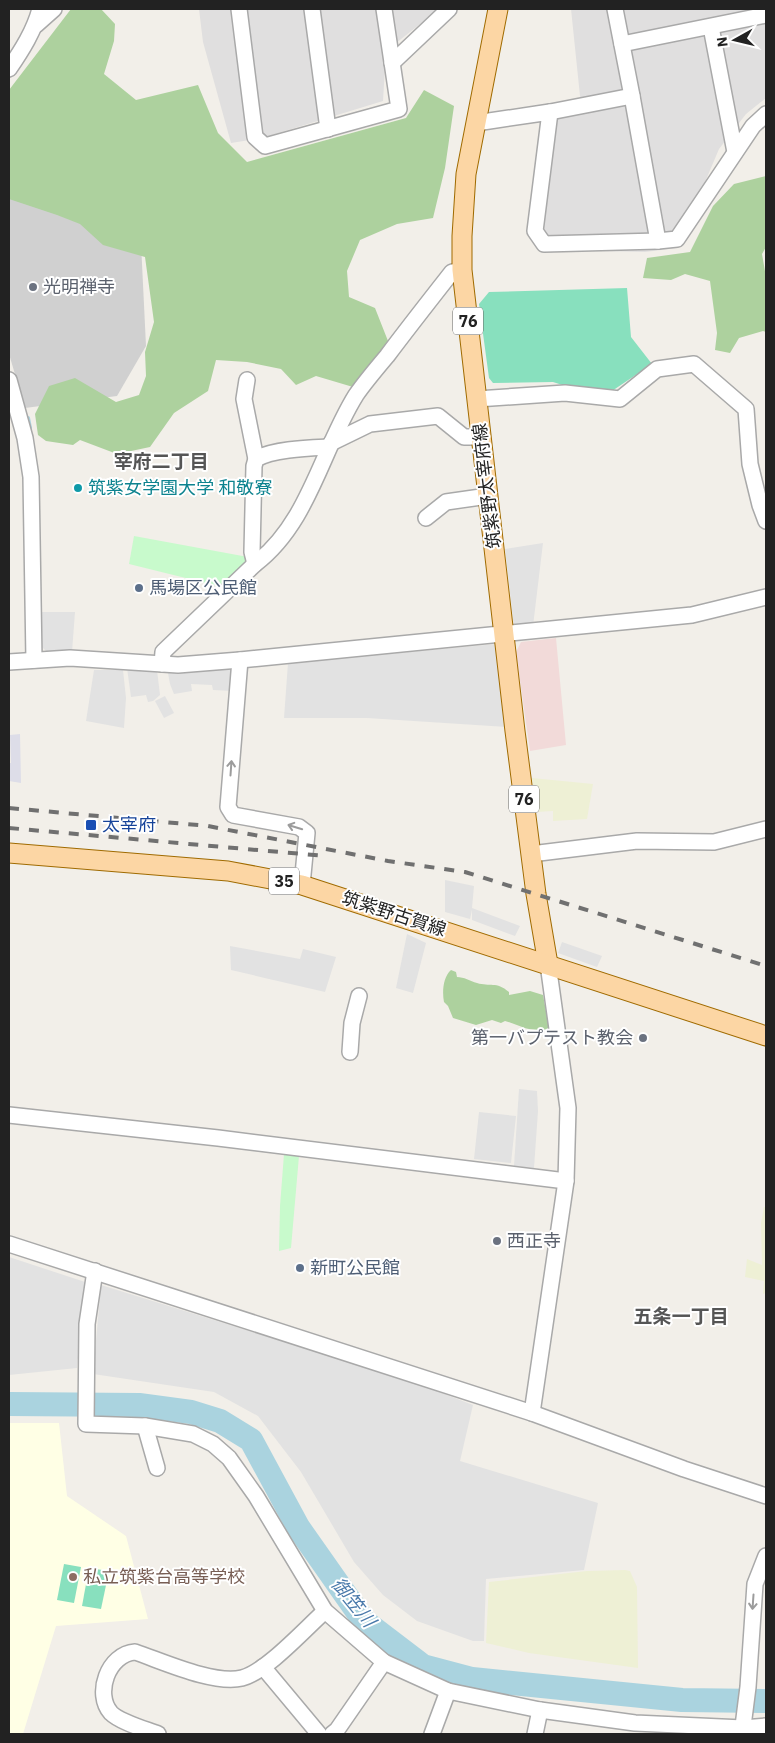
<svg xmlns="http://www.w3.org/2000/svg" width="775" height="1743" font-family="'IBM Plex Sans','Noto Sans JP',sans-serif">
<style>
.residential{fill:#e0dfdf}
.commercial{fill:#f2dad9}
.education{fill:#ffffe5}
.religious{fill:#d0d0d0}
.farmland{fill:#eef0d5}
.forest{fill:#add19e}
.park{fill:#c8facc}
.pitch{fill:#88e0be}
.parking{fill:#e2e2e2}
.plaza{fill:#dddde8}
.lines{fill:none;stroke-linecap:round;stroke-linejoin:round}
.stream{stroke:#aad3df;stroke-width:4}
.river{stroke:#aad3df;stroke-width:24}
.minor-casing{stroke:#a9a9a9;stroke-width:18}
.major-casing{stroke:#a06b00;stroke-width:21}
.minor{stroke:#fff;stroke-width:15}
.major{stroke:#fcd6a4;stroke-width:19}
.rail{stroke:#707070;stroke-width:4;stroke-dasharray:10 10;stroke-linecap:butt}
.oneway{stroke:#9c9c9c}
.worship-dot{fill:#6b7280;stroke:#fff;stroke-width:2}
.culture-dot{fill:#0f9aa8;stroke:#fff;stroke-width:2}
.service-dot{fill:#5c6f8a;stroke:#fff;stroke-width:2}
.transit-dot{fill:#1a4fb4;stroke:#fff;stroke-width:2}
.education-dot{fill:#8d6e63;stroke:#fff;stroke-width:2}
.labels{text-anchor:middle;stroke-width:4;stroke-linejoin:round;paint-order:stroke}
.shield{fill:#fff;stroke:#646464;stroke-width:1}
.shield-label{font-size:16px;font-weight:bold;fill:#222}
.worship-label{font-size:18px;fill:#5b616d;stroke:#fff;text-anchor:start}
.street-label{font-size:18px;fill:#222;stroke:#fff}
.culture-label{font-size:18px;fill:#0d838f;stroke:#fff;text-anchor:start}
.service-label{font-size:18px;fill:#4e5e75;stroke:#fff;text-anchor:start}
.transit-label{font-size:18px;fill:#164399;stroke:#fff;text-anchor:start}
.education-label{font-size:18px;fill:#785e54;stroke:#fff;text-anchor:start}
.neighbourhood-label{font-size:19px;font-weight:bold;fill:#555;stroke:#fff}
.water-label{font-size:19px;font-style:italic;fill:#4a7aab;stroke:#fff}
</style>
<rect width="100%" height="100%" fill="#f2efe9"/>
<g class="residential">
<polygon points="199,9 439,9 386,51 383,101 262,138 231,143 203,42"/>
<polygon points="571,9 766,9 766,98 746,114 719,149 677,248 645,252 552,250 532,220 554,116 584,111 580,96"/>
</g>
<polygon class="commercial" points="556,638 566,745 530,751 516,652 521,642"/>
<polygon class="education" points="9,1423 59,1423 67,1496 126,1536 148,1619 56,1626 23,1734 9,1734"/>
<polygon class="religious" points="9,178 141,243 146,346 117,396 25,408 9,354"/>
<g class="farmland">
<polygon points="532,778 593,784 587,819 553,821 553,811 536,812"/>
<polygon points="764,1207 766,1207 766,1293 763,1294 764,1281 745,1277 747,1259 762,1265 761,1223"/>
<polygon points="625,1570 630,1571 637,1587 638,1668 529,1653 486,1643 489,1582 587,1571"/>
</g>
<g class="forest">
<polygon points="71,9 101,9 115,24 114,41 104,74 136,100 198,85 218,133 247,162 406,118 424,90 454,106 445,168 433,218 397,224 360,240 347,271 349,297 375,308 388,341 353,387 316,376 296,385 281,369 247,362 216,360 208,391 174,413 150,447 117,454 80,440 73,445 46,441 38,435 35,414 49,386 75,378 116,402 139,395 146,376 145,352 154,322 145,257 103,245 80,224 57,215 9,199 9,90"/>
<polygon points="766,176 766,247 762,254 766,277 766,332 763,331 739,338 730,353 715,350 717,333 710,281 685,274 671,280 643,278 647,258 690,252 713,206 734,184"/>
<path d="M451,970L456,972L457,977C464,977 470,981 477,983C490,987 496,981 509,992V995L530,991L543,995L549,1027L546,1030C540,1030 535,1030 529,1029C522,1028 513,1023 505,1021L501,1023L492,1020L476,1025L453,1018L448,1006L444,1002C442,992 443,977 451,970Z"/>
</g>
<g class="park">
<polygon points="134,536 248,557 249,562 222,587 129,564"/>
<polygon points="284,1154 299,1156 291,1248 279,1251 280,1206"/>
</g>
<g class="pitch">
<polygon points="627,288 631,337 652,364 609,393 578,390 553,382 493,383 489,378 479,304 489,292"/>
<polygon points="64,1564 81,1567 74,1603 57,1600"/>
<polygon points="89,1568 109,1571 101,1609 82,1606"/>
</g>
<g class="parking">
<polygon points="543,543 533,626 514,628 505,549"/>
<polygon points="41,612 75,612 72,652 47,652 42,647"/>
<polygon points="496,644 507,727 367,718 284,718 288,663"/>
<polygon points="234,666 233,691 213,690 212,685 191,684 192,691 174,694 170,684 168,673"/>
<polygon points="127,668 157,670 160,695 153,701 148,702 146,695 131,697"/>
<polygon points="94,670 123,670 126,698 124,728 86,721"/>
<polygon points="165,696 174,713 164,718 155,701"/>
<polygon points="445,880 474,886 472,908 520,926 515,936 472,920 472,910 470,919 445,912"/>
<polygon points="407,934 426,943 413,993 396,988"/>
<polygon points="562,942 602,956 597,967 558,953"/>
<polygon points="230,946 300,959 303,949 336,957 325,992 231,970"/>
<polygon points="519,1089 537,1091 538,1111 534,1168 514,1166"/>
<polygon points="479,1112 516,1116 511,1163 474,1159"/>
<polygon points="9,1257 85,1282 77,1368 9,1375"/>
<polygon points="101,1285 408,1380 473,1405 460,1461 598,1503 584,1570 486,1579 484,1641 473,1641 417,1621 383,1595 354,1562 301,1472 258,1416 214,1392 93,1374"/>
</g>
<polygon class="plaza" points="20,734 21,783 9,781 9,763 11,763 10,735"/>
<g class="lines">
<polyline class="stream" points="28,418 30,428"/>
<polyline class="river" points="9,1404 139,1405 191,1412 220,1421 251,1440 298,1527 364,1621 423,1666 472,1679 682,1700 766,1701"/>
<g class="minor-casing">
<g id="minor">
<polyline points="239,9 255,137 265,146 399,109 384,9"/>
<polyline points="312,9 328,129"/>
<polyline points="36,25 54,9"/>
<polyline points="711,27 735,152"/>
<polyline points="622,44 766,15"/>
<polyline points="392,63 449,9"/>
<path d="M9,69C22,50 34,31 40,9"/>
<polyline points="632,96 658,241"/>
<polyline points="550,112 632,96 615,9"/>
<polyline points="476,123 550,112 535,231 544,244 658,241 677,239 753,126 766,114"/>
<polyline points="9,380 25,438 31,477 34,660"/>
<polyline points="247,380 244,399 256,459"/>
<polyline points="477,399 565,393 620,399 657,369 694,364 746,409 750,464 760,505 766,521"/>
<polyline points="331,443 370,424 438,416 464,437 481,437"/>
<polyline points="426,518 446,502 488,496"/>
<path d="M255,564L252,552L254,466L256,459C273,449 309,448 329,447"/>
<polyline points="240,660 228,807 233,815 299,827 307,833 302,885"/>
<polyline points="9,662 70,658 178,665 240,660 692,615 766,597"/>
<path d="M162,664L163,652L255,564C309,523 321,451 356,395C365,382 376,369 387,356C408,328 430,300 452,272L462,270"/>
<polyline points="531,854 637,841 714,842 766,829"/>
<polyline points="350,1052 352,1023 359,996"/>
<polyline points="9,1115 218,1138 566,1181"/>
<polyline points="9,1244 532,1413 684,1469 766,1496"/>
<polyline points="95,1271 87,1324 86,1424 145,1426 193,1434 213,1444 229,1458 256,1496 325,1611 384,1662 448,1691 540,1710 635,1723 743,1728 766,1726"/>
<polyline points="532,1413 566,1181 568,1108 548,964"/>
<polyline points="145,1426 157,1468"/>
<polyline points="263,1667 319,1734"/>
<path d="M158,1734C145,1729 120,1722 111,1713C94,1694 108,1654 135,1652C162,1661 214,1685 242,1678C266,1672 305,1629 325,1611"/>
<polyline points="332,1734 337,1730 384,1662"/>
<polyline points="432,1734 448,1691"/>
<polyline points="535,1734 540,1710"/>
<polyline points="742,1734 748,1687 755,1584 766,1556"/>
</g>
</g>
<g class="major-casing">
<g id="major">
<polyline points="498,9 466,174 462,236 462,270 515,731 536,894 548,964"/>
<polyline points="9,853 228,871 302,885 766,1036"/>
</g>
</g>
<use href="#minor" class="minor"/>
<use href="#major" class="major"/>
<g class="rail">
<polyline points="9,808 208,826 388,861 465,872 766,966"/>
<polyline points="9,828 325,856"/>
</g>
</g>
<defs><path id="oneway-shaft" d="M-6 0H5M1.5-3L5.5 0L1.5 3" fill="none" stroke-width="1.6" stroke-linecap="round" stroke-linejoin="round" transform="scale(1.25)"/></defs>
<g class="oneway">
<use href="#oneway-shaft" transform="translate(231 768) rotate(-86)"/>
<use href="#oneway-shaft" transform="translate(295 827) rotate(-163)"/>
<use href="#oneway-shaft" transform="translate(753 1602) rotate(94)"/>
</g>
<g class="worship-dot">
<circle cx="33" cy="287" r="5"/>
<circle cx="643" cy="1038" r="5"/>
<circle cx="497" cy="1241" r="5"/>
</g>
<circle class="culture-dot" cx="78" cy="488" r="5"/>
<g class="service-dot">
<circle cx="139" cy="588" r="5"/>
<circle cx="300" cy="1268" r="5"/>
</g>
<rect class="transit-dot" x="85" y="819" width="12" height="12" rx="2.5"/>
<circle class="education-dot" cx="73" cy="1577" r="5"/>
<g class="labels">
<g class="shield">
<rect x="453" y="307.5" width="30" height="27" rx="4"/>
<rect x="509" y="785.5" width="30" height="27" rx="4"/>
<rect x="269" y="867.5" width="30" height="27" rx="4"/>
</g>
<g class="shield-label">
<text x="468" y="327">76</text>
<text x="524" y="805">76</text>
<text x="284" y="887">35</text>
</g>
<g class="worship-label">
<text x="43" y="293">光明禅寺</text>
<text x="633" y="1044" text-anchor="end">第一バプテスト教会</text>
<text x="507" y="1247">西正寺</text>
</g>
<g class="street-label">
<text transform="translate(487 486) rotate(-97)" y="6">筑紫野太宰府線</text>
<text transform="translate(394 914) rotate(18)" y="6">筑紫野古賀線</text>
</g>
<g class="culture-label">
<text x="88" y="494">筑紫女学園大学 和敬寮</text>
</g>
<g class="service-label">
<text x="149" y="594">馬場区公民館</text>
<text x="310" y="1274">新町公民館</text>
</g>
<g class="transit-label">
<text x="102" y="831">太宰府</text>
</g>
<g class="education-label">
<text x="83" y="1583">私立筑紫台高等学校</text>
</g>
<g class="neighbourhood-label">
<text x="161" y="468">宰府二丁目</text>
<text x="681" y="1323">五条一丁目</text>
</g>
<g class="water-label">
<text transform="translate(354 1602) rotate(51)" y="7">御笠川</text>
</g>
</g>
<rect width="775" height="1743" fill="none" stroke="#222222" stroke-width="20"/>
<g transform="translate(735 40) rotate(262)" stroke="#ffffff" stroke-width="4" paint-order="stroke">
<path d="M0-4L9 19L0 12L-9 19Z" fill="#222222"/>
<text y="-8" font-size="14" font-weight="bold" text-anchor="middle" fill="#222222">N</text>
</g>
</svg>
